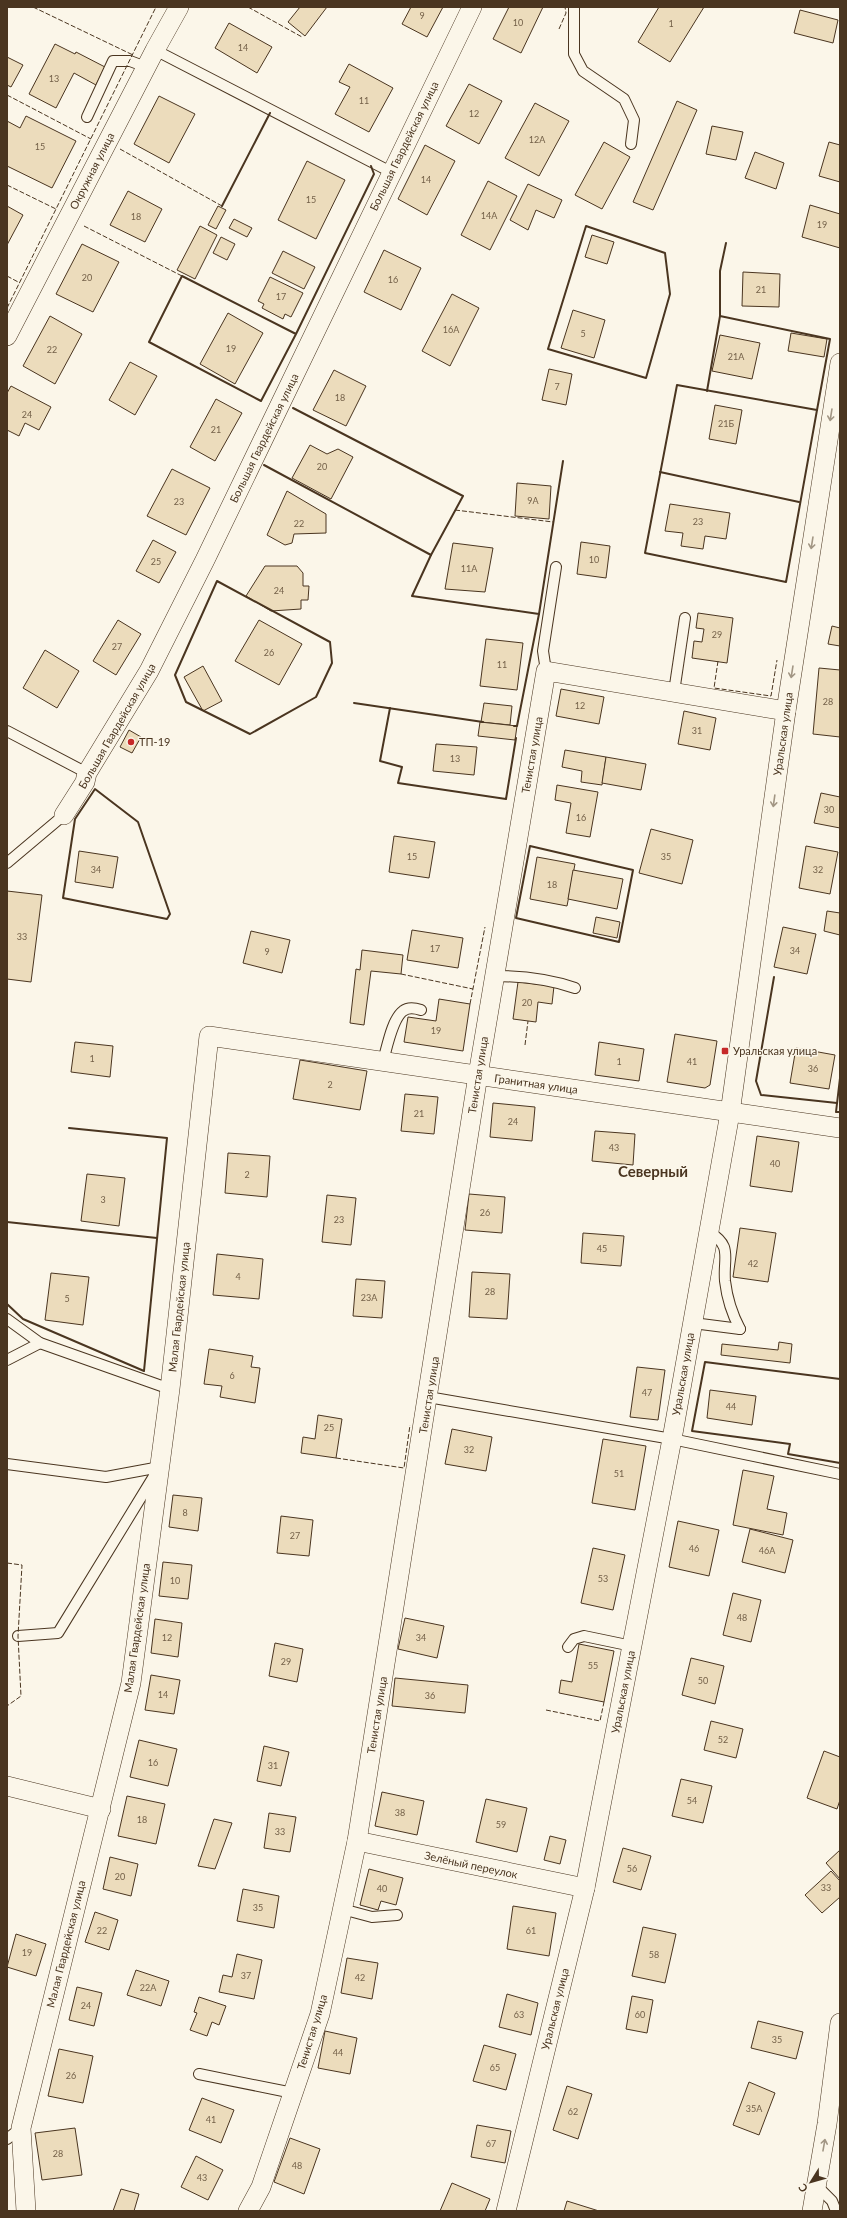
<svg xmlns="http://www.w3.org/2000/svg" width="847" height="2218" font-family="Lato,sans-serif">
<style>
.building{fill:#ecdcbc;stroke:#4a3520}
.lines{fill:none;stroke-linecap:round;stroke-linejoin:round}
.service-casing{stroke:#4a3520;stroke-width:12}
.minor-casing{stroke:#4a3520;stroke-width:20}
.service{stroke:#fbf6e9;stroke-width:10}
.minor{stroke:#fbf6e9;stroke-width:19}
.fence{stroke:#4a3520;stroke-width:1;stroke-dasharray:5 2;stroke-linecap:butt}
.wall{stroke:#4a3520;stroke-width:2}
.oneway{stroke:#a29684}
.poi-dot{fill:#c62828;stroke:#fbf6e9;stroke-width:1.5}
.labels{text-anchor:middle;stroke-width:3;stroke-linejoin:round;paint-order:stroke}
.number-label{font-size:9px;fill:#725f47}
.street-label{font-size:11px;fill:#4a3520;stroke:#fbf6e9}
.poi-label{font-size:11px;fill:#4a3520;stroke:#fbf6e9;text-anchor:start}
.district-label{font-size:15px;font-weight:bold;fill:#4a3520;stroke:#fbf6e9}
</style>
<rect width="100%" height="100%" fill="#fbf6e9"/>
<g class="building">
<polygon points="300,7 327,7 305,36 288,22"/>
<polygon points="411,7 443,7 427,37 402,24"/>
<polygon points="509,7 543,7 521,53 493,39"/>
<polygon points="659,7 704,7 670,62 638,42"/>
<polygon points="800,10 838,20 833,43 794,33"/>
<polygon points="229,23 272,47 257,73 215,48"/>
<polygon points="55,44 75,54 76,52 105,67 96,85 74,73 56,108 29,94"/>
<polygon points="7,57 23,65 11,87 7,85"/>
<polygon points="349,64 393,88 369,132 335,114 350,87 339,82"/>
<polygon points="469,84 502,101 479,144 446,126"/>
<polygon points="159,96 195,114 169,163 134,144"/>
<polygon points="677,101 697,110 653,210 633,202"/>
<polygon points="535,103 569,121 539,176 505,158"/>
<polygon points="26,116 76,141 52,188 7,166 7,121 20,128"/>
<polygon points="712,126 743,132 736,160 706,154"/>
<polygon points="604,142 630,157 602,209 575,195"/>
<polygon points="829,142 840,145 840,182 819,176"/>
<polygon points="425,145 455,161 427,215 398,199"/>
<polygon points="755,152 784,163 776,189 745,178"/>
<polygon points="307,161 345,180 316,239 278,220"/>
<polygon points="488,181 517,196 490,250 461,235"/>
<polygon points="528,184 562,200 554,218 536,210 528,230 510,220"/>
<polygon points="128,191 162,209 145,242 110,225"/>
<polygon points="810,205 840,214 840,248 802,237"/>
<polygon points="7,206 23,215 7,245"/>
<polygon points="218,206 226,210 216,229 208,225"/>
<polygon points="234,219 252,228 247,237 229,228"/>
<polygon points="200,226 217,235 195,279 177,270"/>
<polygon points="592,235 614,242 607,264 585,257"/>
<polygon points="221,237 235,244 227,260 213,253"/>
<polygon points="82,244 119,262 93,312 56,294"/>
<polygon points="384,250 421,268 401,310 364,292"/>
<polygon points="283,251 315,267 304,289 272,273"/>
<polygon points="743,272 780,274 779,307 742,306"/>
<polygon points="270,277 303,293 291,317 285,314 283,319 262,308 264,304 258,301"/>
<polygon points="452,294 479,308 450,366 422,351"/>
<polygon points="573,310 605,320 594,358 561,348"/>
<polygon points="228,313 263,333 235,384 200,364"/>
<polygon points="50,316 82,334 55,384 23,366"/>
<polygon points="791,333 827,339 824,357 788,351"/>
<polygon points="720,335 760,343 752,379 712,371"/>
<polygon points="130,362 157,376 135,415 109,400"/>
<polygon points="549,369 572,374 566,405 542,400"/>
<polygon points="334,370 366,386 346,426 313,410"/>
<polygon points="11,386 51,407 39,430 25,423 19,436 7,430 7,393"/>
<polygon points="216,399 242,413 215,461 190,447"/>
<polygon points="715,405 742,410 736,444 709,439"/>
<polygon points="310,445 327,454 338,449 353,457 331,499 292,478"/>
<polygon points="172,469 210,488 186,535 147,516"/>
<polygon points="517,483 551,486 549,519 515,516"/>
<polygon points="287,491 326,514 326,533 294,534 292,543 285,545 267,535"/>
<polygon points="670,504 730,513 726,539 705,536 703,549 681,546 683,533 665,531"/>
<polygon points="153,540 176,552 159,583 136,571"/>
<polygon points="581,542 610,546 606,578 577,574"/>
<polygon points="453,543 493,548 485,592 445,589"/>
<polygon points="265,566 297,566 303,573 303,586 309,586 308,600 301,600 301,609 271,611 246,596"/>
<polygon points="698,613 733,618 727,663 692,658 694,641 702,642 704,629 696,628"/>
<polygon points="118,620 141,634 116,675 93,661"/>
<polygon points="259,620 302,644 279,685 235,661"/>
<polygon points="832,626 840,628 840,646 828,644"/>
<polygon points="486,639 523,643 517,690 480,686"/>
<polygon points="45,650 79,671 57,708 23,688"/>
<polygon points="203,666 222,701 203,711 184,677"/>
<polygon points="819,668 840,670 840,737 813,734"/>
<polygon points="561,689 604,697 599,724 556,716"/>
<polygon points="484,703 512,706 510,725 481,722"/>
<polygon points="684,711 716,718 710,750 678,744"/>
<polygon points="480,722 517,726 515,740 478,736"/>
<polygon points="129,730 141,737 132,753 120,747"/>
<polygon points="436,744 477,747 474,775 433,771"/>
<polygon points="565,750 606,757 602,785 581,782 582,771 562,767"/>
<polygon points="606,757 646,764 641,790 602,783"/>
<polygon points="557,785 598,792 590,837 566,833 571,803 555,800"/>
<polygon points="821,793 840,797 840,828 814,823"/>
<polygon points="651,829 693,840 682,884 639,873"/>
<polygon points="394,836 435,842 429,878 389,872"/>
<polygon points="806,846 838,852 830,894 799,888"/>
<polygon points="79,851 118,857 113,888 75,882"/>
<polygon points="537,857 575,864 567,906 530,899"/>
<polygon points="573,870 623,879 617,909 568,899"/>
<polygon points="7,891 42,895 31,982 7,979"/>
<polygon points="827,911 840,913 840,935 824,931"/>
<polygon points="596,917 620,922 617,938 593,933"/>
<polygon points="783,927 816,934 807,974 774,967"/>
<polygon points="412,930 463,938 458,968 407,960"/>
<polygon points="251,931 290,940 282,973 243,963"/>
<polygon points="362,950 403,955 401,974 371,971 364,1025 350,1023 356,969 360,970"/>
<polygon points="518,982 554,986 552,1004 538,1002 536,1022 513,1019"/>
<polygon points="439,999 470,1004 463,1051 404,1042 408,1017 436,1021"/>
<polygon points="675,1034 717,1041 710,1085 705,1088 667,1082"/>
<polygon points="75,1042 113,1046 110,1077 71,1072"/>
<polygon points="599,1042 644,1049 639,1081 595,1075"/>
<polygon points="796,1048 835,1055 829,1089 790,1083"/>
<polygon points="300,1060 367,1071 360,1110 293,1099"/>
<polygon points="405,1094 438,1097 434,1134 401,1131"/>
<polygon points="493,1103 535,1107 532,1141 490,1137"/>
<polygon points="595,1131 635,1134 633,1165 592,1161"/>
<polygon points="757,1136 799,1142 792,1192 750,1186"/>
<polygon points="228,1153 270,1156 267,1197 225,1193"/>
<polygon points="87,1174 125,1178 119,1226 81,1221"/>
<polygon points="469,1194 505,1197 502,1233 465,1230"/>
<polygon points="327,1195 356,1198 351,1245 322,1242"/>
<polygon points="740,1228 776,1233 768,1282 733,1277"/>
<polygon points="583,1233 624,1236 621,1266 581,1263"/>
<polygon points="217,1254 263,1259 259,1299 213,1295"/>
<polygon points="472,1272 510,1274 507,1319 469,1317"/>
<polygon points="51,1273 89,1277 83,1325 45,1320"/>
<polygon points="356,1279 385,1281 382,1318 353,1316"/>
<polygon points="779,1342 792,1344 790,1363 721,1355 722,1344 778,1350"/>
<polygon points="209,1349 253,1356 251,1367 260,1368 255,1403 220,1397 222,1386 204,1384"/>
<polygon points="637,1367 665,1370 658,1420 630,1417"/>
<polygon points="710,1390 756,1396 752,1425 707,1418"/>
<polygon points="318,1415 342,1419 336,1458 301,1453 303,1437 315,1439"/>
<polygon points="452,1429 492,1437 486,1471 445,1464"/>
<polygon points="603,1439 646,1446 635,1510 592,1503"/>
<polygon points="743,1470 774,1476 767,1509 787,1513 783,1535 733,1525"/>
<polygon points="173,1495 202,1498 198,1531 169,1527"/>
<polygon points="281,1516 313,1520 309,1556 277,1553"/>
<polygon points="678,1521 719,1530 709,1576 669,1567"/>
<polygon points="750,1529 793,1540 785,1573 742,1562"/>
<polygon points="593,1548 625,1555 613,1610 581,1603"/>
<polygon points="163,1562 192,1565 188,1599 159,1596"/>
<polygon points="733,1593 761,1600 751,1642 723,1635"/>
<polygon points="405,1618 444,1626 437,1658 398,1649"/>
<polygon points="155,1619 182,1623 178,1657 151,1653"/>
<polygon points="275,1643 303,1649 297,1682 269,1676"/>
<polygon points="579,1644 614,1651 604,1702 559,1693 561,1680 572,1682"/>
<polygon points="691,1658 724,1666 715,1704 682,1695"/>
<polygon points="151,1675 180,1680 174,1714 145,1710"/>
<polygon points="395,1678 468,1685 465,1713 392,1706"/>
<polygon points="711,1721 743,1729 736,1758 704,1750"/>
<polygon points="139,1740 177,1749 168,1786 130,1777"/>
<polygon points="264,1746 289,1752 281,1786 257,1781"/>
<polygon points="824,1751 840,1757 840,1800 837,1809 807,1798"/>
<polygon points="681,1779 712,1786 703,1823 672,1816"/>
<polygon points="382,1792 424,1801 417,1835 375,1826"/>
<polygon points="127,1796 165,1804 156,1844 118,1836"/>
<polygon points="486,1799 527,1808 517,1852 476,1842"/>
<polygon points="269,1813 296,1817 290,1852 264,1848"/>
<polygon points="214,1819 232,1823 215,1869 198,1866"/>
<polygon points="550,1836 566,1840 560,1864 544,1860"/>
<polygon points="623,1848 651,1856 641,1890 613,1882"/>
<polygon points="840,1850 840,1879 826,1863"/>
<polygon points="110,1857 138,1864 131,1896 103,1889"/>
<polygon points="369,1869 403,1878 396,1905 381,1901 378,1910 360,1905"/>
<polygon points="831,1871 840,1881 840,1897 822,1913 805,1895"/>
<polygon points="243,1889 279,1896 274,1928 237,1921"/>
<polygon points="513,1906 556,1913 549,1956 507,1949"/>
<polygon points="95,1912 118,1920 109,1950 85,1942"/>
<polygon points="643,1927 676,1934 665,1983 632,1976"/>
<polygon points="16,1934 46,1944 36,1976 7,1967"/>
<polygon points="237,1954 262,1960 254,1999 219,1992 223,1975 232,1977"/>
<polygon points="347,1958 378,1963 372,1999 341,1993"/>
<polygon points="136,1970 169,1981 161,2006 127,1995"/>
<polygon points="77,1987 102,1993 94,2026 69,2020"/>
<polygon points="507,1994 538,2003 531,2035 499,2027"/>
<polygon points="632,1996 653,2000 647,2033 626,2029"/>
<polygon points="199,1997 226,2006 219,2025 212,2022 207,2036 190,2030 197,2013 194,2012"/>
<polygon points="758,2021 803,2032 796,2059 751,2048"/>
<polygon points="325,2031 357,2038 350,2074 318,2068"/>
<polygon points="484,2045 516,2054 506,2090 473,2081"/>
<polygon points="59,2049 93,2056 83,2103 48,2096"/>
<polygon points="749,2082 775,2093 759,2135 733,2125"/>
<polygon points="567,2086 592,2094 578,2139 553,2130"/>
<polygon points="202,2098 234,2110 221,2143 189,2130"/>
<polygon points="477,2125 511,2131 505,2163 471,2157"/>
<polygon points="75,2128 82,2175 42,2180 35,2133"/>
<polygon points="290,2138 320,2149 304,2194 274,2182"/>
<polygon points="196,2156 223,2170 208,2200 181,2187"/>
<polygon points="452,2183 490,2199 485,2211 440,2211"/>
<polygon points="121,2189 139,2194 134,2211 113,2211"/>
<polygon points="567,2201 599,2211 564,2211"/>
</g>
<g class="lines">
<g class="service-casing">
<g id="service">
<polyline points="574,7 574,54 583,71 624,99 634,120 631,144"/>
<polyline points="155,50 391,172"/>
<polyline points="87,117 113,61 130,61 146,67"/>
<polyline points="546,671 543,651 556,567"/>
<polyline points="674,692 685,618"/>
<polyline points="7,731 87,773"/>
<polyline points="7,863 64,815"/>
<path d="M494,976C522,976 549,979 575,988"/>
<path d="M383,1061C387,1048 392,1019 403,1011C408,1007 415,1008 421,1010"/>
<path d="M709,1232C733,1246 723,1257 725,1281C727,1298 732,1314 740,1329"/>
<polyline points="7,1319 40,1343 170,1389"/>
<polyline points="693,1323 740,1329"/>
<polyline points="7,1360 40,1343"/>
<polyline points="428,1397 672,1439 840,1474"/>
<polyline points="7,1464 106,1477 160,1467"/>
<polyline points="18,1636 58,1633 154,1476"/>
<polyline points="568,1647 574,1639 584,1636 632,1646"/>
<polyline points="342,1909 372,1917 397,1915"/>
<polyline points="199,2074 293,2093"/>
<polyline points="7,2139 21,2128"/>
<polyline points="817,2186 832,2201 836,2211"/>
</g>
</g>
<g class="minor-casing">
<g id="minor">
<polyline points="7,336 155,50 179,7"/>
<polyline points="64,815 85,782 87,773 149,671 205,560 472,7"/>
<polyline points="7,1786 101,1809"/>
<polyline points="357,1841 585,1888"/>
<polyline points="26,2211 21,2128 131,1683 170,1389 209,1036 840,1128"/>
<polyline points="248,2211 261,2187 320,2014 357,1841 478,1075 546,671 786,711"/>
<polyline points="506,2211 585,1888 672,1439 730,1113 786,711 840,363"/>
<polyline points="812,2211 827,2124 840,2023"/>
</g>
</g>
<use href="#service" class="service"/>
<use href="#minor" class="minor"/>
<g class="fence">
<polyline points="33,7 133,55"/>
<polyline points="248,7 302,37"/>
<polyline points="559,29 566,13 565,7"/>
<polyline points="7,95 91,139"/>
<polyline points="120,149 222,206"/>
<polyline points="7,185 56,209"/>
<polyline points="84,226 182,276"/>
<polyline points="7,276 20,283"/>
<polyline points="7,308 156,7"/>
<polyline points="455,510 553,522"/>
<polyline points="718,661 714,688 771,696 777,660"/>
<polyline points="401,974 473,989"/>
<polyline points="470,1004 485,927"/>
<polyline points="525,1045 528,1021"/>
<polyline points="336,1458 404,1468 410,1425"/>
<polyline points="7,1563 22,1565 18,1636 21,1696 7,1706"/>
<polyline points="546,1710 600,1721 604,1702"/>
</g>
<g class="wall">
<polyline points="222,206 270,113"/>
<polygon points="586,226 665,253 670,294 646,378 548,349"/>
<polyline points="720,316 720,271 726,243"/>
<polyline points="296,334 182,276 149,342 261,401 296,334 374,174 371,166"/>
<polygon points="677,385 817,410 786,582 645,553"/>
<polyline points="707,391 720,316 830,339 817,410"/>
<polyline points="264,465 431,555 463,496 293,408"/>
<polyline points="660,472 799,502"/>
<polyline points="431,555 412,596 539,614 517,726 514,726"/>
<polygon points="217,581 330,642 332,663 316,697 250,734 186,702 175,675"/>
<polyline points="539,614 563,461"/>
<polyline points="354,703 483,722"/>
<polyline points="390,708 380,761 402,767 398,783 506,799 516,738"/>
<polygon points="95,789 138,822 170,914 167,919 63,898 75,819"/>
<polygon points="530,846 633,870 619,942 516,918"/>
<polyline points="774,977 756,1081 761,1095 837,1103"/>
<polyline points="840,1078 836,1112 840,1112"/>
<polyline points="7,1222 157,1238"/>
<polyline points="7,1304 23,1319 144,1371 167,1138 69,1128"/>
<polyline points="840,1379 705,1362 692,1431 790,1444 788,1454 840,1463"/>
</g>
</g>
<defs><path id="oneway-shaft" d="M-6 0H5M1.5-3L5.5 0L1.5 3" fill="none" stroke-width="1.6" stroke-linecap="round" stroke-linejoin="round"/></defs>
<g class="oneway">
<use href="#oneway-shaft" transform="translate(831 415) rotate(99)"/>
<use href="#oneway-shaft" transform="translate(812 543) rotate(99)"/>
<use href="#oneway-shaft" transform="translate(792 672) rotate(99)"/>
<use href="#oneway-shaft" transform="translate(774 801) rotate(98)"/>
<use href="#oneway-shaft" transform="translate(824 2145) rotate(-80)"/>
</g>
<g class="poi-dot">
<circle cx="131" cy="742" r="4"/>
<rect x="721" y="1047" width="8" height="8" rx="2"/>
</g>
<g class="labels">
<g class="number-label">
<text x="422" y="19">9</text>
<text x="518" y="26">10</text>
<text x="671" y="27">1</text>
<text x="243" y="51">14</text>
<text x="54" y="82">13</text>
<text x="364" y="104">11</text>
<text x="474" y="117">12</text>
<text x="537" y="143">12А</text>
<text x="40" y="150">15</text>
<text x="426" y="183">14</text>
<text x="311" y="203">15</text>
<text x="489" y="219">14А</text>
<text x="136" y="220">18</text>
<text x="822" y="228">19</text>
<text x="87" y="281">20</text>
<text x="393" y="283">16</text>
<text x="761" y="293">21</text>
<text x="281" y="300">17</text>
<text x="451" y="333">16А</text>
<text x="583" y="337">5</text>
<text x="231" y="352">19</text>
<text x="52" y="353">22</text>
<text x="736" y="360">21А</text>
<text x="557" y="390">7</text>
<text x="340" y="401">18</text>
<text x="27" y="418">24</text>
<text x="726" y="427">21Б</text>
<text x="216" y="433">21</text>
<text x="322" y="470">20</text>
<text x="533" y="504">9А</text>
<text x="179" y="505">23</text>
<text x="698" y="525">23</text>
<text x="299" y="527">22</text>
<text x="594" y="563">10</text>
<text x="156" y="565">25</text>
<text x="469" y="572">11А</text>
<text x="279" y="594">24</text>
<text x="717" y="638">29</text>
<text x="117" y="650">27</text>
<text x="269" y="656">26</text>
<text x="502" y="668">11</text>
<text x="828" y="705">28</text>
<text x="580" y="709">12</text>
<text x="697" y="734">31</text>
<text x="455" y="762">13</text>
<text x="829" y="813">30</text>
<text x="581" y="821">16</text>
<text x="412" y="860">15</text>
<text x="666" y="860">35</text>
<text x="96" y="873">34</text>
<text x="818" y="873">32</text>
<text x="552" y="888">18</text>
<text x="22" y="940">33</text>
<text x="435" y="952">17</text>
<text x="795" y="954">34</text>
<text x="267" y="955">9</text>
<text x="527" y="1006">20</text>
<text x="436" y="1034">19</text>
<text x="92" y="1062">1</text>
<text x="619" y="1065">1</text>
<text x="692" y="1065">41</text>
<text x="813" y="1072">36</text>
<text x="330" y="1088">2</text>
<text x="419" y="1117">21</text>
<text x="513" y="1125">24</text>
<text x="614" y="1151">43</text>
<text x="775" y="1167">40</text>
<text x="247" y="1178">2</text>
<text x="103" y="1203">3</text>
<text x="485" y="1216">26</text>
<text x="339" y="1223">23</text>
<text x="602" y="1252">45</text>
<text x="753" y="1267">42</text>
<text x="238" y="1280">4</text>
<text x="490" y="1295">28</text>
<text x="369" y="1301">23А</text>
<text x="67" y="1302">5</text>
<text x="232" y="1379">6</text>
<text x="647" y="1396">47</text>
<text x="731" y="1410">44</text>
<text x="329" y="1431">25</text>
<text x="469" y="1453">32</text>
<text x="619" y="1477">51</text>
<text x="185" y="1516">8</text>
<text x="295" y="1539">27</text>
<text x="694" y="1552">46</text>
<text x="767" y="1554">46А</text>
<text x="603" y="1582">53</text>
<text x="175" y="1584">10</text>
<text x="742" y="1621">48</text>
<text x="167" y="1641">12</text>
<text x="421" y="1641">34</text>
<text x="286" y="1665">29</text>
<text x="593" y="1669">55</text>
<text x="703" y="1684">50</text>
<text x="163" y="1698">14</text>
<text x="430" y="1699">36</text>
<text x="723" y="1743">52</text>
<text x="153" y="1766">16</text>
<text x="273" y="1769">31</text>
<text x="692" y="1804">54</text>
<text x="400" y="1816">38</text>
<text x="142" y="1823">18</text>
<text x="501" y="1828">59</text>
<text x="280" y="1835">33</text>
<text x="632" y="1872">56</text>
<text x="120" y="1880">20</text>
<text x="826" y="1891">33</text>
<text x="382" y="1892">40</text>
<text x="258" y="1911">35</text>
<text x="102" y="1934">22</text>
<text x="531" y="1934">61</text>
<text x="27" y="1956">19</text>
<text x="654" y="1958">58</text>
<text x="246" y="1979">37</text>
<text x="360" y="1981">42</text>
<text x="148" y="1991">22А</text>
<text x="86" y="2009">24</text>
<text x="519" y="2018">63</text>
<text x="640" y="2018">60</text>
<text x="777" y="2043">35</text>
<text x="338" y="2056">44</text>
<text x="495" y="2071">65</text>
<text x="71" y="2079">26</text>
<text x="754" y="2112">35А</text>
<text x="573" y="2115">62</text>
<text x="211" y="2123">41</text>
<text x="491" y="2147">67</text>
<text x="58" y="2157">28</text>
<text x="297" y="2169">48</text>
<text x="202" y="2181">43</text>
</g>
<g class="street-label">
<text transform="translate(404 146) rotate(-64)" y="4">Большая Гвардейская улица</text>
<text transform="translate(92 171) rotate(-63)" y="4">Окружная улица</text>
<text transform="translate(264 438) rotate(-64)" y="4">Большая Гвардейская улица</text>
<text transform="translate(117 726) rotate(-60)" y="4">Большая Гвардейская улица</text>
<text transform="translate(783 734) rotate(-82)" y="4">Уральская улица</text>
<text transform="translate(532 755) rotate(-80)" y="4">Тенистая улица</text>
<text transform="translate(478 1075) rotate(-81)" y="4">Тенистая улица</text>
<text transform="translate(536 1084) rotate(8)" y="4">Гранитная улица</text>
<text transform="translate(179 1307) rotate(-84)" y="4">Малая Гвардейская улица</text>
<text transform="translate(683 1374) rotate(-80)" y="4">Уральская улица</text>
<text transform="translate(429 1395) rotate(-81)" y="4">Тенистая улица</text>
<text transform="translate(137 1628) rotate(-82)" y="4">Малая Гвардейская улица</text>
<text transform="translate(623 1692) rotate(-79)" y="4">Уральская улица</text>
<text transform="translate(377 1715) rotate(-81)" y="4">Тенистая улица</text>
<text transform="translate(471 1865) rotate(12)" y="4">Зелёный переулок</text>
<text transform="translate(66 1944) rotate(-76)" y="4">Малая Гвардейская улица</text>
<text transform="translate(555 2009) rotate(-76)" y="4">Уральская улица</text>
<text transform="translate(312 2032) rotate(-73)" y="4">Тенистая улица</text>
</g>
<g class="poi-label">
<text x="139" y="746">ТП-19</text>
<text x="733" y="1055">Уральская улица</text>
</g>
<g class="district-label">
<text x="653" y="1177">Северный</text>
</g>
</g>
<rect width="847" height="2218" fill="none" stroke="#4a3520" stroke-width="16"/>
<g transform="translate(811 2182) rotate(233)" stroke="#fbf6e9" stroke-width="3" paint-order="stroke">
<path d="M0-3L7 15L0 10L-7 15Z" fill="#4a3520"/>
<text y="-6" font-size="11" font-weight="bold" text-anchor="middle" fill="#4a3520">С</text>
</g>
</svg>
